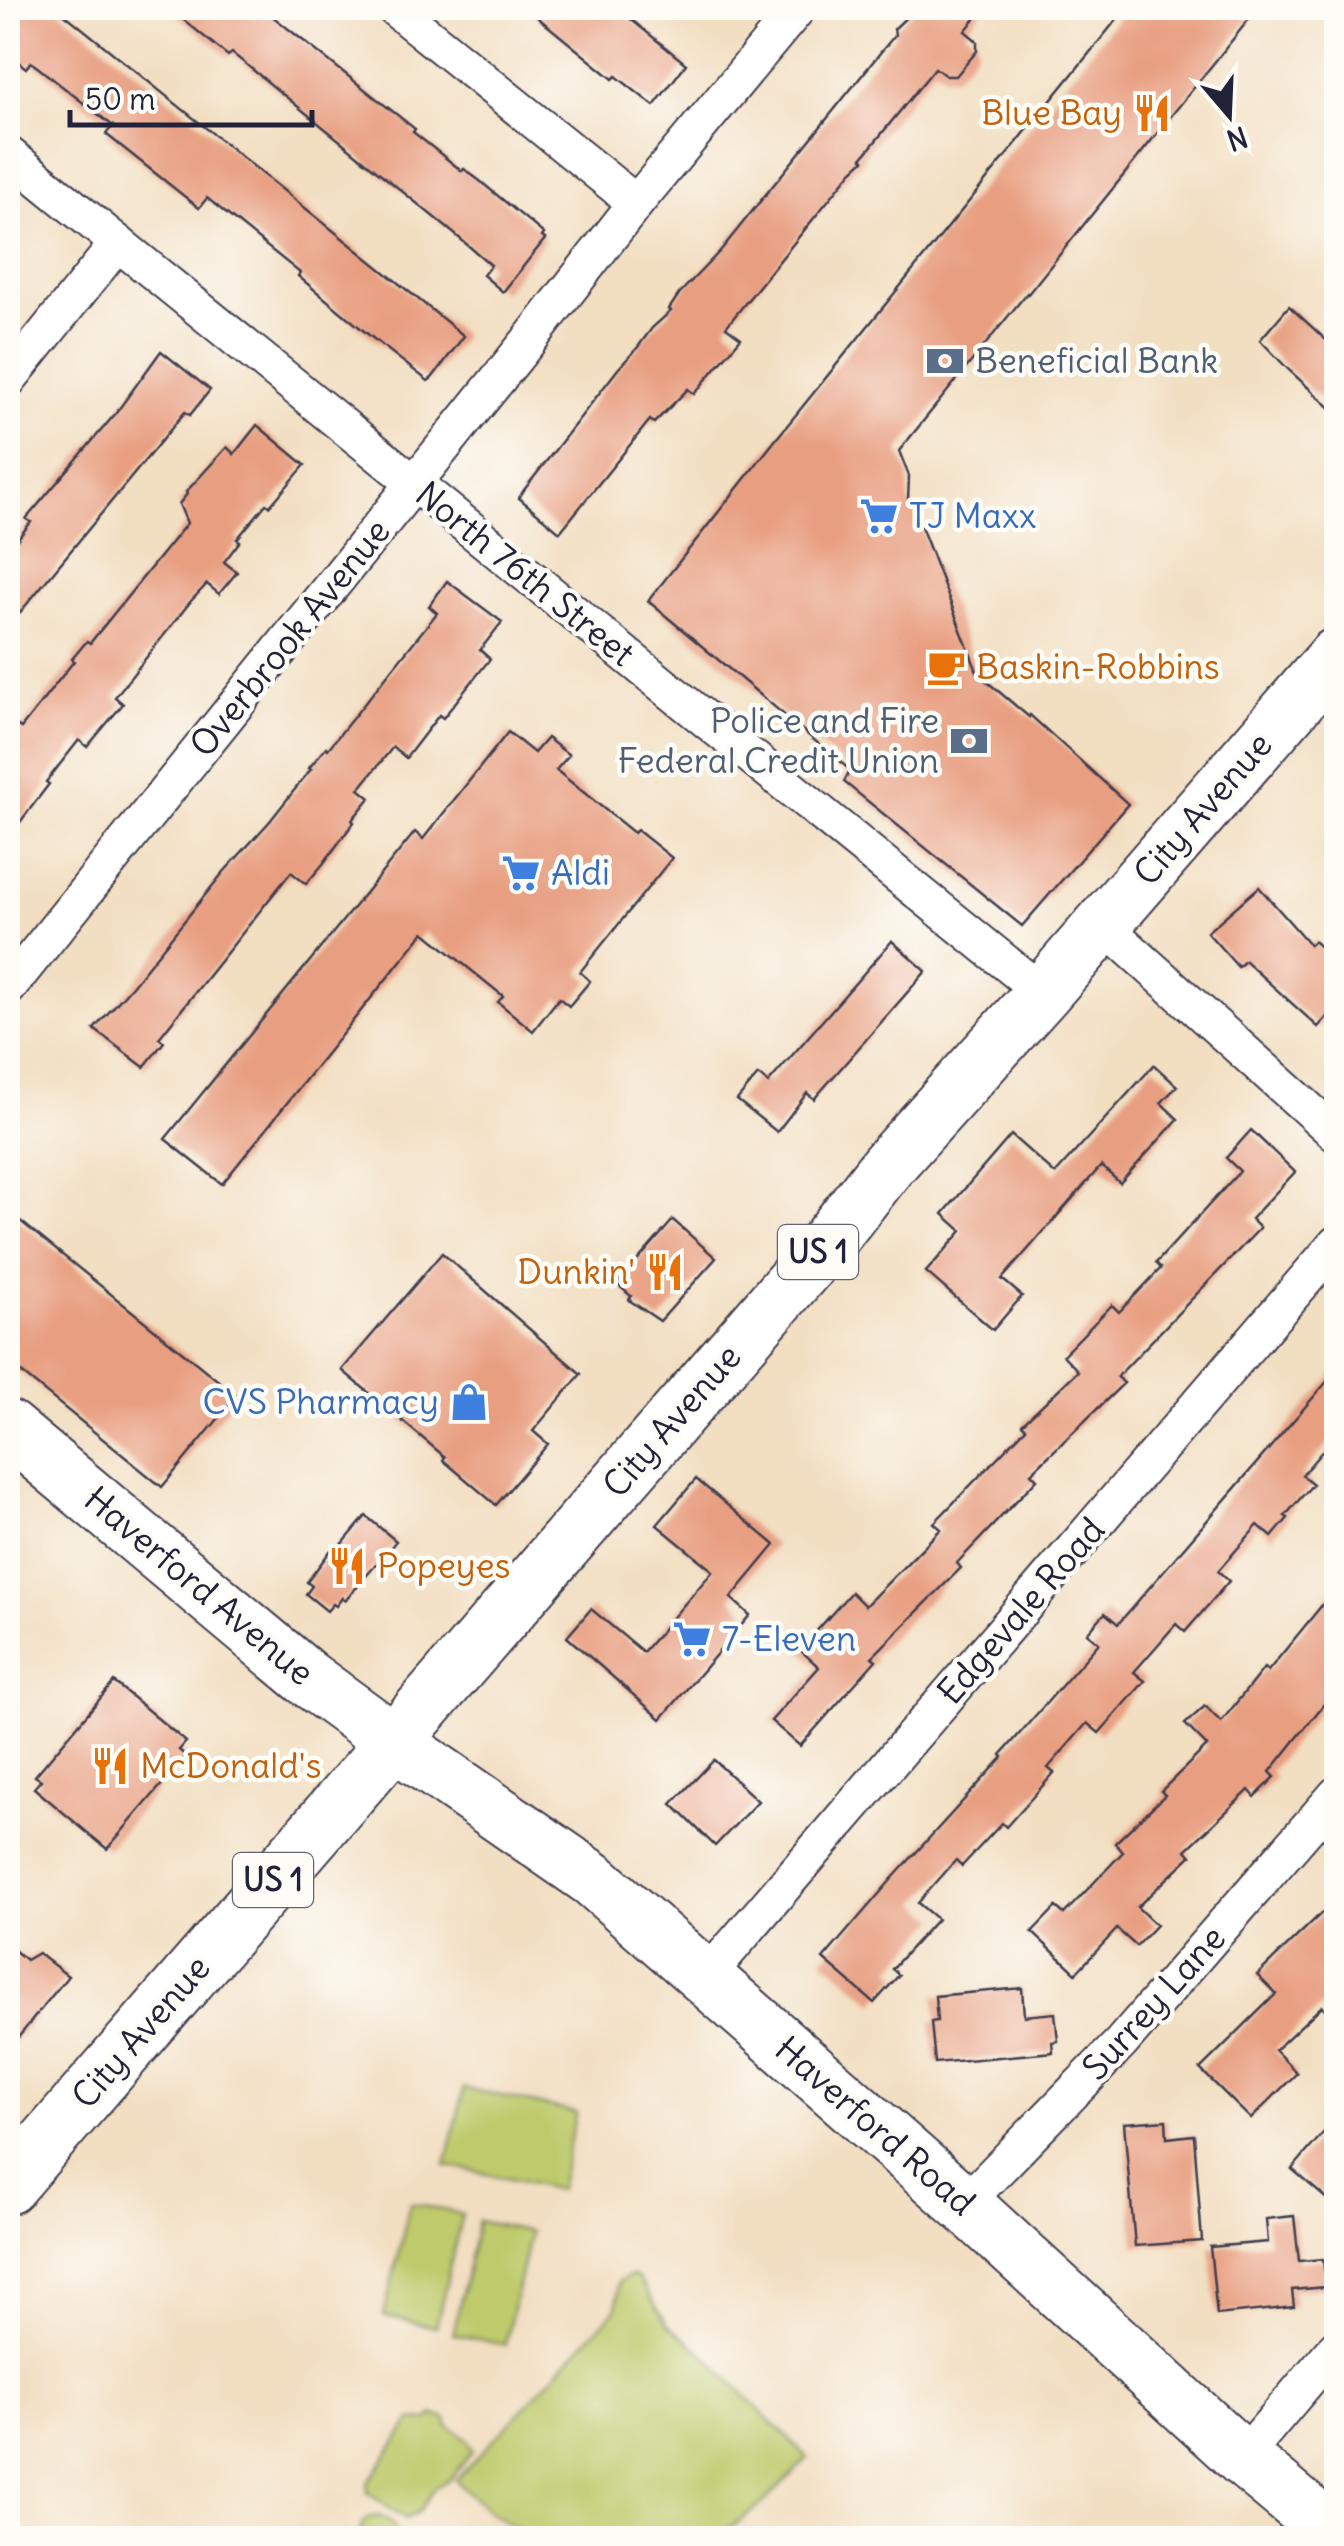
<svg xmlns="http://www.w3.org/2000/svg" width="1344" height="2546" font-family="Delius,sans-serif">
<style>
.green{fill:#beca6c;stroke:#707654;stroke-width:2.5}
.building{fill:#e89e80}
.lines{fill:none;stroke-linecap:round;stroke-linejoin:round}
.street-casing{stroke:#413e4f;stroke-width:39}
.primary-casing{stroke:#413e4f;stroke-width:59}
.highway-casing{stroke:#413e4f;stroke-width:59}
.street{stroke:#fff;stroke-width:35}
.primary{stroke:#fff;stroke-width:55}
.highway{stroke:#fff;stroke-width:55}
.labels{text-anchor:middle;stroke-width:9;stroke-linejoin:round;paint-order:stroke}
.shield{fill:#fdfcf7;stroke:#646373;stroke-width:2.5}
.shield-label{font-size:32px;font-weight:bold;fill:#22223b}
.food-label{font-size:35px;fill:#c56008;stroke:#fdfcf7;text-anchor:start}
.service-label{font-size:35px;fill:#4e5e75;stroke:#fdfcf7;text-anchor:start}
.shop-label{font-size:35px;fill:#366cbe;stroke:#fdfcf7;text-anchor:start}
.street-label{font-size:35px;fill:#22223b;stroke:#fdfcf7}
</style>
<rect width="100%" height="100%" fill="#fdfcf7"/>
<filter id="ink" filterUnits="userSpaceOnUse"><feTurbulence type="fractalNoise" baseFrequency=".01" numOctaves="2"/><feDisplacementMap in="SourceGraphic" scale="20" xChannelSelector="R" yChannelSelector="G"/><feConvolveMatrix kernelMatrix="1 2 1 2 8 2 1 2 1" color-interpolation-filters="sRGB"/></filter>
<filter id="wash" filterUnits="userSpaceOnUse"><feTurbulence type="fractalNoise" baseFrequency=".0048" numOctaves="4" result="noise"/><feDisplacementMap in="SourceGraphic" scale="40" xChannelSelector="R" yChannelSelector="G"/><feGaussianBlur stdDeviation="2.25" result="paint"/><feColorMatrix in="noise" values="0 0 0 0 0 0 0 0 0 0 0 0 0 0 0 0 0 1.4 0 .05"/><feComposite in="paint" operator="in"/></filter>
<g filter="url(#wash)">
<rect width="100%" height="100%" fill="#f2dec1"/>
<g class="green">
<polygon points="464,2088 576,2113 559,2190 446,2165"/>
<polygon points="410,2203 462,2214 436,2327 384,2316"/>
<polygon points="478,2221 530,2232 505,2345 453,2334"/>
<polygon points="629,2276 637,2277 668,2325 703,2353 808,2458 763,2503 717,2538 535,2538 488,2511 456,2480 617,2308 619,2281"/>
<polygon points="434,2415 447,2419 448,2426 467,2438 473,2450 451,2479 435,2488 419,2511 406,2519 368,2493 367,2484 411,2421 428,2420"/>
<path d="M378,2516C390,2519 397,2525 396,2538H360C359,2526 365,2518 378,2516Z"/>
</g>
<g id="blocks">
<g class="building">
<polygon points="8,8 57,8 464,336 432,378 428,381 370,336 298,276 300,273 207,198 199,208 106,134 113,126 31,62 26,68 8,54"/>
<polygon points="169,8 262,8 415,129 413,132 462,171 464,169 480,181 544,234 542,237 545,239 503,292 483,275 491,265 451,231 232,53 228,56"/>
<polygon points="526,8 617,8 686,64 654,106 616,76 613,79"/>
<polygon points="916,8 984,8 965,31 977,41 977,51 956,76 946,76 935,68 862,158 864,160 852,171 726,327 741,338 694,394 688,389 654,423 650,420 560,532 519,498 524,490 618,369 638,347 652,328 671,311 669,309 679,294 721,250 880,53 895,35 894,29"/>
<polygon points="1126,8 1258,8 1028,294 1027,293 899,451 909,476 908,500 914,508 978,674 1029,717 1030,715 1128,804 1022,926 844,782 850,770 648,601 777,438"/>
<polygon points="1289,306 1336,349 1336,413 1289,370 1260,340"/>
<polygon points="161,351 210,390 190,415 185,412 8,627 8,551 31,522 26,519 116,413"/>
<polygon points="257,425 305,465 270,506 266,504 237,539 240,541 224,562 237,572 219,594 207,584 191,601 115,697 123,704 87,747 79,740 46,782 49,784 8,838 8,739 18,726 21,728 74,661 72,659 87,641 90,643 187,523 179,504 187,494 186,492 227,447 234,454"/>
<polygon points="447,581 502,622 480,650 490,659 443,718 439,715 406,758 393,747 359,789 370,798 352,820 354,822 323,864 306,884 291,872 159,1038 164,1042 144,1067 94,1029 132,986 222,874 270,821 311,769 309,768 326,747 328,749 437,613 429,606"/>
<polygon points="508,732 534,753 547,738 569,755 556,770 634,833 637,830 672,858 580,972 590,981 569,1006 559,998 533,1031 498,1002 503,996 424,932 222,1184 165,1139 415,832 423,839"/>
<polygon points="1259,887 1310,945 1314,941 1336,961 1336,1007 1318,1027 1245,961 1238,967 1207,932"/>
<polygon points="892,941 926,971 814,1099 807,1093 777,1132 737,1100 758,1075 768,1083"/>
<polygon points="1154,1065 1177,1086 1161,1103 1178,1119 1120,1183 1101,1166 1002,1279 1022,1296 993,1330 926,1272 962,1231 943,1214 1011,1135 1055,1174"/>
<polygon points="1251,1130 1295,1172 1251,1219 1260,1228 1117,1377 1124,1383 1031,1473 1037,1479 957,1563 961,1568 872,1657 876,1660 800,1746 771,1721 819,1667 800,1650 851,1592 865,1606 941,1529 934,1523 1026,1428 1022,1424 1078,1371 1063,1355 1112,1305 1119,1312 1161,1268 1156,1263 1240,1171 1226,1158"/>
<polygon points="8,1211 237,1396 162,1487 8,1362"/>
<polygon points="673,1220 716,1258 660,1321 629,1300 631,1296 617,1284"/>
<polygon points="442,1253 581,1374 533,1431 548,1444 496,1505 443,1460 445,1457 342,1370"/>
<polygon points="1336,1371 1336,1435 1302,1475 1313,1484 1285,1516 1288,1518 1272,1537 1258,1525 1218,1571 1229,1581 1185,1632 1176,1624 1134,1672 1145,1681 1099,1733 1087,1723 1048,1768 1054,1773 1006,1827 1002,1823 962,1866 956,1860 918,1903 937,1919 892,1969 899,1975 874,2003 823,1959 891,1880 1003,1757 1001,1755 1099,1643 1087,1633 1105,1613 1118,1624"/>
<polygon points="696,1479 775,1545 731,1598 750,1615 661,1719 567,1637 591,1609 643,1652 713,1571 657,1525"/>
<polygon points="366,1516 396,1541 345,1601 342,1598 336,1606 333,1604 327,1611 306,1594 312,1586 307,1582 331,1550 335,1553"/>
<polygon points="1336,1588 1336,1689 1270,1772 1275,1777 1255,1797 1249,1790 1186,1850 1191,1856 1137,1907 1156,1925 1136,1946 1117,1929 1076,1973 1032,1932 1056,1907 1064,1914 1123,1852 1115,1843 1165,1795 1161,1791 1207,1746 1185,1724 1205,1706 1221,1722 1264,1668 1268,1671"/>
<polygon points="114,1682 186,1742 179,1750 186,1756 107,1849 34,1788 41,1780 35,1776"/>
<polygon points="714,1760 758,1801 715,1846 672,1804"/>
<polygon points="1336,1899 1336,2021 1322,2006 1275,2050 1297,2073 1251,2119 1200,2069 1276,1994 1257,1975"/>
<polygon points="8,1945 26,1960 38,1953 68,1976 8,2050"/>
<polygon points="1022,1988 1024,2016 1055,2013 1058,2041 1052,2042 1053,2052 935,2063 931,2022 937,2021 935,1996"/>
<polygon points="1336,2118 1336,2207 1292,2169"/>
<polygon points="1166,2120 1167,2138 1194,2135 1202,2241 1135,2246 1124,2123"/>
<polygon points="1294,2216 1299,2261 1323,2259 1326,2287 1292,2290 1294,2307 1217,2315 1210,2247 1268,2242 1266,2219"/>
</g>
</g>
</g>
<g filter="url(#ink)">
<use href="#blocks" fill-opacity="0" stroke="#413e4f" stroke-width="2.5"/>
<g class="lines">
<g class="street-casing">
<g id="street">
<polyline points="394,8 636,203"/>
<polyline points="8,154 1043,993"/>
<polyline points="8,380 118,243"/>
<polyline points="1103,925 1336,1134"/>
<polyline points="8,988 527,343 636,203 798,8"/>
<polyline points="705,1978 1336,1244"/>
<polyline points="964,2204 1121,2043 1336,1795"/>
<polyline points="1242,2458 1336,2347"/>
</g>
</g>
<g class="primary-casing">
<polyline id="primary" points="8,1428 307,1678 393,1741 594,1880 964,2204 1242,2458 1336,2536"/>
</g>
<g class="highway-casing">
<polyline id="highway" points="8,2186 830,1239 887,1166 1043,993 1336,656"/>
</g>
<use href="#street" class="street"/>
<use href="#primary" class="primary"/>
<use href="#highway" class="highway"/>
</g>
</g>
<defs>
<g id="restaurant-bare" transform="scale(3)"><path d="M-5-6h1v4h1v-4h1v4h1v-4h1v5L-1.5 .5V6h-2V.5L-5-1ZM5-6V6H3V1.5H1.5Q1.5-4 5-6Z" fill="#e8710a" stroke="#fdfcf7" stroke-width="2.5" paint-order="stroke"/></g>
<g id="bank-bare" transform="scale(3)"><path d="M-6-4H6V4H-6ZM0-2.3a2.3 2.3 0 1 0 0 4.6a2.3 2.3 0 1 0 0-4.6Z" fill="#5c6f8a" stroke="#fdfcf7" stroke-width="2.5" paint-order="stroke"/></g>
<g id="supermarket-bare" transform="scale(3)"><path d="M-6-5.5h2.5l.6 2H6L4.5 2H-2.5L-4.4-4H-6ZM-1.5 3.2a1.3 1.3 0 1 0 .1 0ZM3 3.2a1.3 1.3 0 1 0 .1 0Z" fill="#3f7fe0" stroke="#fdfcf7" stroke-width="2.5" paint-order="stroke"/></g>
<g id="cafe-bare" transform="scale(3)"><path d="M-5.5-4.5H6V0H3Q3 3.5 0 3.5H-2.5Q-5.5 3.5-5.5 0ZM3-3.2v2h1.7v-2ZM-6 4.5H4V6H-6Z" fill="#e8710a" stroke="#fdfcf7" stroke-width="2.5" paint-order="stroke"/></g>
<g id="shop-bare" transform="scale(3)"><path d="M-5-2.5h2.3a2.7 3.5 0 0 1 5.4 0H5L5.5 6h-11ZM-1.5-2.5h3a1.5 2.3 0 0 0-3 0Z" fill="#3f7fe0" stroke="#fdfcf7" stroke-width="2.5" paint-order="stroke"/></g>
</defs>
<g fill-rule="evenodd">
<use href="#restaurant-bare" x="1152" y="113"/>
<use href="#bank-bare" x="945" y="361"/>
<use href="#supermarket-bare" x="879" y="516"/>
<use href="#cafe-bare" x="946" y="667"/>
<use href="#bank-bare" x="969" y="741"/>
<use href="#supermarket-bare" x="521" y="873"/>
<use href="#restaurant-bare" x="665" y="1272"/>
<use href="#shop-bare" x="469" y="1402"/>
<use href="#restaurant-bare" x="347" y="1566"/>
<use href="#supermarket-bare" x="692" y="1639"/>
<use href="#restaurant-bare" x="110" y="1766"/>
</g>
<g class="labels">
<g class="shield">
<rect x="778" y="1225" width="80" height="54" rx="8"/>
<rect x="233" y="1853" width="80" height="54" rx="8"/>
</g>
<g class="shield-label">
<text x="818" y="1263">US 1</text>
<text x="273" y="1891">US 1</text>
</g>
<g class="food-label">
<text x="1122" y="125" text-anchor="end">Blue Bay</text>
<text x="976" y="679">Baskin-Robbins</text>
<text x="635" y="1284" text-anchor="end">Dunkin'</text>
<text x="377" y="1578">Popeyes</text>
<text x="140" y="1778">McDonald's</text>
</g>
<g class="service-label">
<text x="975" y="373">Beneficial Bank</text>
<text x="939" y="733" text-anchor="end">Police and Fire<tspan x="939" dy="40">Federal Credit Union</tspan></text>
</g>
<g class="shop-label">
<text x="909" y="528">TJ Maxx</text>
<text x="551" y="885">Aldi</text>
<text x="439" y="1414" text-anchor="end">CVS Pharmacy</text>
<text x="722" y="1651">7-Eleven</text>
</g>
<g class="street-label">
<text transform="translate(525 574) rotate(39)" y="12">North 76th Street</text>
<text transform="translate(290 638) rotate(-51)" y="12">Overbrook Avenue</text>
<text transform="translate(1203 809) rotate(-49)" y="12">City Avenue</text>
<text transform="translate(672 1421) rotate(-49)" y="12">City Avenue</text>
<text transform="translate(199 1586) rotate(40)" y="12">Haverford Avenue</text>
<text transform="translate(1021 1611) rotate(-49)" y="12">Edgevale Road</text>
<text transform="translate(1154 2003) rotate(-48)" y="12">Surrey Lane</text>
<text transform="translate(141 2032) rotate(-49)" y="12">City Avenue</text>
<text transform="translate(875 2126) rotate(41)" y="12">Haverford Road</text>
</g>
</g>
<rect width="1344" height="2546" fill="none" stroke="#fdfcf7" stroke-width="40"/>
<g transform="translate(1229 115) rotate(161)" stroke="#fdfcf7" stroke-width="8" paint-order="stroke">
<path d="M0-8L18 38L0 25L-18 38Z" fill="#22223b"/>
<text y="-15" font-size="28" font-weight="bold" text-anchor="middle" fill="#22223b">N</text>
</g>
<path d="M70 110v15h242v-15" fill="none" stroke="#22223b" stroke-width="5"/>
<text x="85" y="110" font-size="30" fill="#22223b" stroke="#fdfcf7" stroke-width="8" paint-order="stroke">50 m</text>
</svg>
